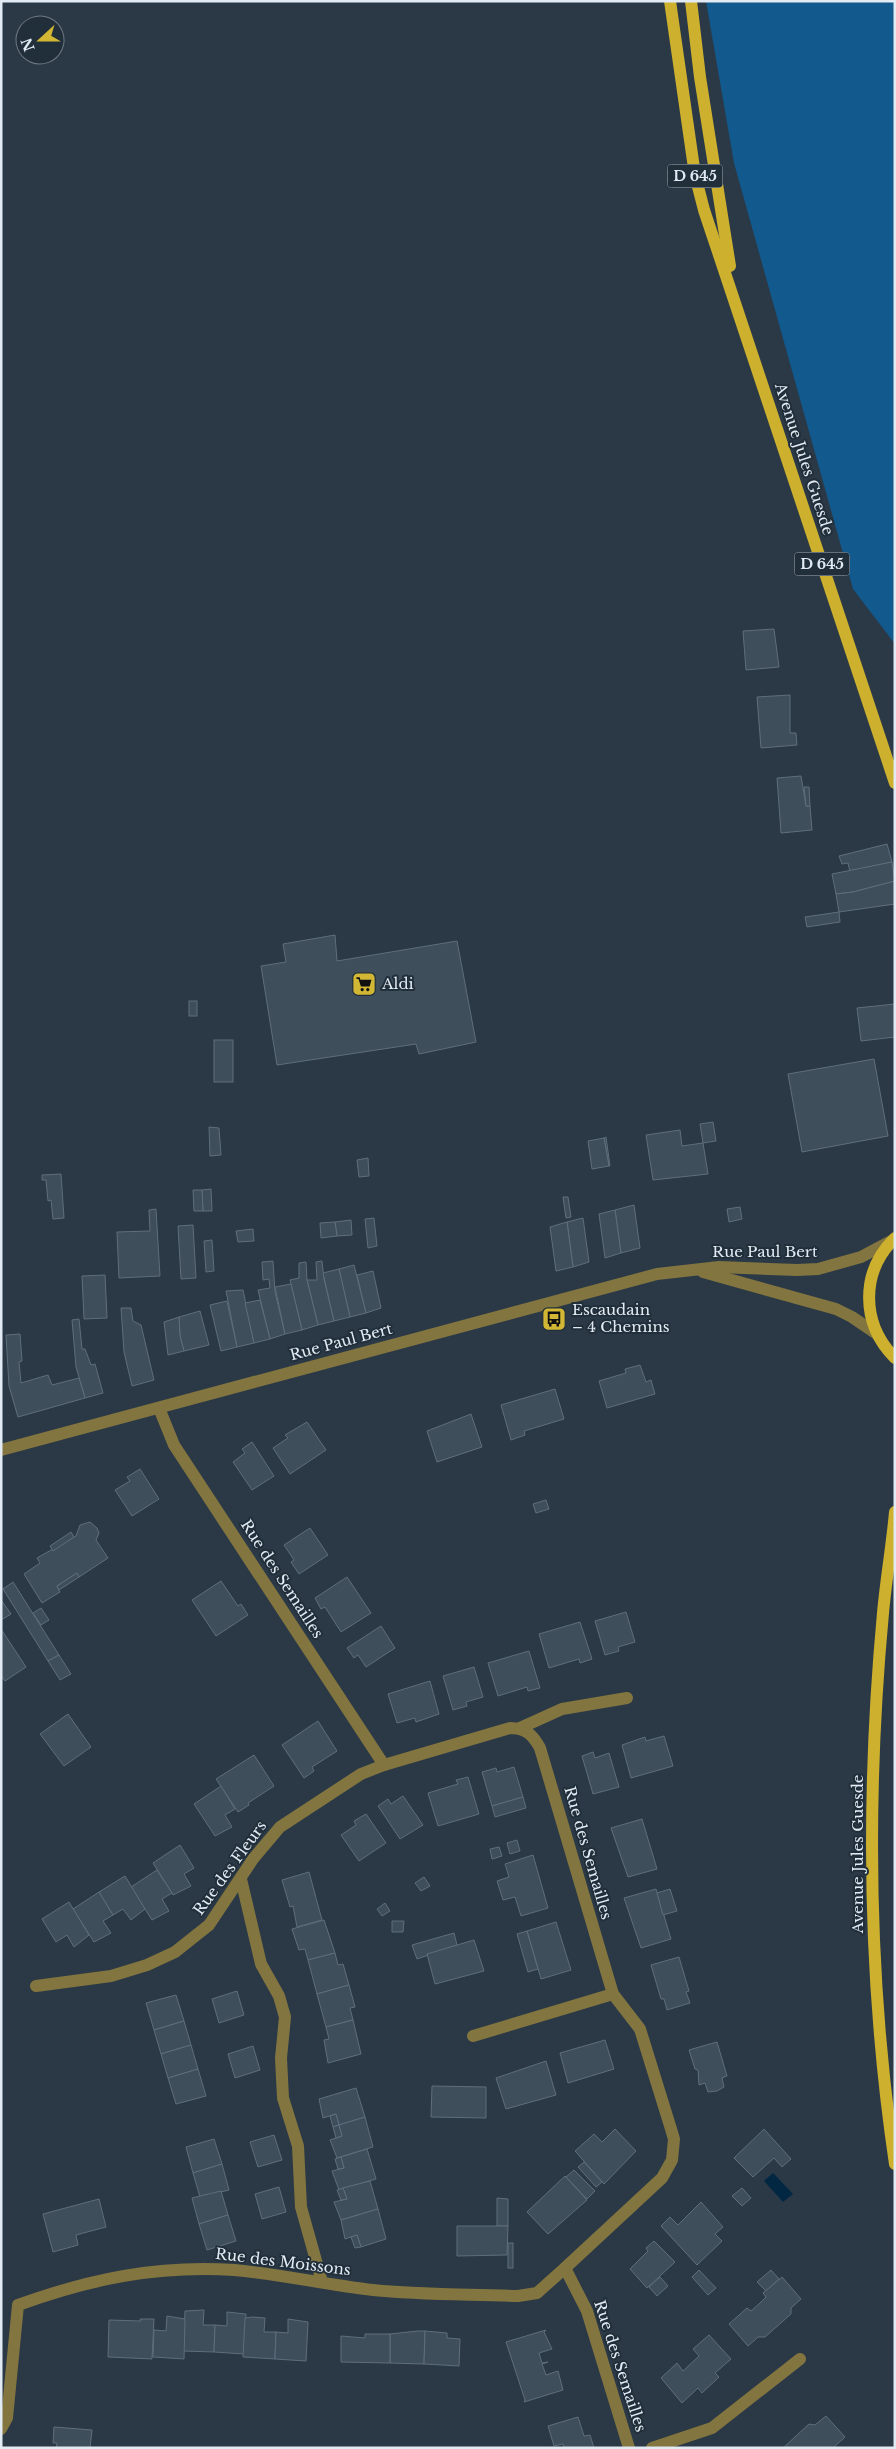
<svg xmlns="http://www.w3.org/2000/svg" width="896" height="2449" font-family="'Libre Baskerville',serif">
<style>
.green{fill:#12598d}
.water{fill:#022743}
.building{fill:#3f4e5b;stroke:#5f6e7d}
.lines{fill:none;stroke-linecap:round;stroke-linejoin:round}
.minor{stroke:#82753f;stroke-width:12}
.major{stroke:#ccb02e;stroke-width:12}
.labels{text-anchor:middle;stroke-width:4;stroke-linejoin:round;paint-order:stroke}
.shield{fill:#212f3b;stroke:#a8b3bc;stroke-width:1}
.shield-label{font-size:14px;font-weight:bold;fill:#e2ebf3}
.street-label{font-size:15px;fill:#e2ebf3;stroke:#212f3b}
.poi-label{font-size:15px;fill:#e2ebf3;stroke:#212f3b;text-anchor:start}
</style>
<rect width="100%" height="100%" fill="#2b3946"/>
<polygon class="green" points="706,1 895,1 895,644 853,589 734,163"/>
<polygon class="water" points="773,2173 793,2194 783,2202 764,2181"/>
<g class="building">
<polygon points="774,629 779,667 746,670 743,631"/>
<polygon points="790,695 790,733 796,733 797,745 761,748 757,697"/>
<polygon points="801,776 806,806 810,806 812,830 781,833 777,778"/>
<polygon points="804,787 809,787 810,806 806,806"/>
<polygon points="887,844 892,862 850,872 848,863 842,864 839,856"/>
<polygon points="892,862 895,881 853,892 836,894 832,874"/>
<polygon points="895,881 895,904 839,912 836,894 853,892"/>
<polygon points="839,912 840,922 807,927 805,917"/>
<polygon points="335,935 337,961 457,941 476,1042 419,1054 416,1044 277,1065 261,966 286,962 283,944"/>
<rect x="189" y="1001" width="8" height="15"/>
<polygon points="895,1004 895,1037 861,1041 857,1008"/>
<rect x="214" y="1040" width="19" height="42"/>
<polygon points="874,1059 888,1136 802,1152 788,1074"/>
<polygon points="713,1122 716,1141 703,1143 700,1124"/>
<polygon points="209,1127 219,1128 221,1155 210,1156"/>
<polygon points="680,1130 682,1146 703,1143 708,1174 653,1180 646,1135"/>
<polygon points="606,1137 610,1166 609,1166 604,1138"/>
<polygon points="604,1138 609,1166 592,1169 588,1141"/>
<polygon points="368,1158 369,1176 359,1177 357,1160"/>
<polygon points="61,1174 64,1218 53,1219 51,1200 48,1201 46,1180 42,1180 42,1175"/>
<polygon points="211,1189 212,1211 203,1211 202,1190"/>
<polygon points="193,1190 202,1190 203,1211 194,1211"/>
<polygon points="563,1197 568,1197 571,1217 566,1218"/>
<polygon points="634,1205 640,1248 621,1253 615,1210"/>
<polygon points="740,1207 742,1219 729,1222 727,1209"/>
<polygon points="156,1209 160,1276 119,1278 117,1232 150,1231 149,1210"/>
<polygon points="615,1210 621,1253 605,1258 599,1214"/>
<polygon points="374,1218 377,1246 368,1248 365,1219"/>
<polygon points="583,1218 589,1262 573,1267 567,1222"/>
<polygon points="351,1220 352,1235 337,1236 335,1222"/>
<polygon points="335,1222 337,1236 321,1238 320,1223"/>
<polygon points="567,1222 573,1267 556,1271 550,1227"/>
<polygon points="193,1225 196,1278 181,1279 178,1226"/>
<polygon points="253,1229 254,1241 238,1242 236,1231"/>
<polygon points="212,1240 214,1271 206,1272 204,1241"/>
<polygon points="273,1261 275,1292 285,1334 270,1339 258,1290 270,1288 269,1279 263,1280 262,1262"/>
<polygon points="322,1261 324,1279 334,1321 318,1325 307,1280 317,1280 316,1262"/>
<polygon points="306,1262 307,1280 318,1325 302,1330 290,1280 299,1278 299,1263"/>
<polygon points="354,1265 366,1313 350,1317 339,1269"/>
<polygon points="339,1269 350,1317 334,1321 323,1273"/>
<polygon points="373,1271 381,1308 366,1313 357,1275"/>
<polygon points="105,1275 107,1318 84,1319 82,1276"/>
<polygon points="291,1284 302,1330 285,1334 275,1287"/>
<polygon points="243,1290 254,1343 237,1347 226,1291"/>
<polygon points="260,1300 270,1339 254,1343 245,1303"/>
<polygon points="227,1301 237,1347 221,1351 210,1305"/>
<polygon points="121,1308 131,1308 133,1321 141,1325 154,1380 132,1386 124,1352"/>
<polygon points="200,1311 209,1345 184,1351 180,1336 179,1317"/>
<polygon points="179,1317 180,1336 184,1351 168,1355 164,1322"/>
<polygon points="79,1319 82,1349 85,1349 91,1365 95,1364 103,1393 85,1398 76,1367 72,1320"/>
<polygon points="20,1334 22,1361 19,1362 21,1383 48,1375 52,1385 79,1378 85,1398 18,1417 9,1386 6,1335"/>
<polygon points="640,1365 646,1382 651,1380 655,1394 607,1408 599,1381 626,1373 625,1369"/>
<polygon points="555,1389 564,1419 524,1431 525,1435 511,1440 501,1405"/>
<polygon points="471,1414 482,1447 437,1462 427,1431"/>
<polygon points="307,1422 326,1450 290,1474 273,1448 288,1438 285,1435"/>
<polygon points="252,1442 274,1476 252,1490 233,1462 245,1453 242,1449"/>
<polygon points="140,1469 159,1499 132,1516 115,1490 130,1481 127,1477"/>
<polygon points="546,1500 549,1509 536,1513 533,1504"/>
<polygon points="90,1522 97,1528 99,1533 96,1540 108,1558 79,1577 77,1573 57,1586 60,1592 42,1603 24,1574 40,1563 37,1558 76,1536 80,1525"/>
<polygon points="310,1528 328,1555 299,1574 291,1562 294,1560 284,1545"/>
<polygon points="71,1532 74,1537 53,1551 50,1546"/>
<polygon points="77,1573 79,1577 59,1590 57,1586"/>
<polygon points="347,1577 371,1613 341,1632 325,1607 321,1609 315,1598"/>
<polygon points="221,1581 238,1606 241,1604 248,1615 216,1636 192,1600"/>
<polygon points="13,1582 59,1655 48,1661 3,1589"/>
<polygon points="1,1600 11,1614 1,1620"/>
<polygon points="41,1608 49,1620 41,1625 33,1613"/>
<polygon points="626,1612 635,1642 618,1647 619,1651 605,1655 595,1621"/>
<polygon points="580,1622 592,1659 580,1663 579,1659 549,1668 539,1634"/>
<polygon points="381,1626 395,1648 366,1667 358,1655 354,1658 347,1648"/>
<polygon points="1,1629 26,1667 5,1681 1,1675"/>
<polygon points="529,1651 540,1688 528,1691 527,1687 498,1696 488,1663"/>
<polygon points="59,1655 71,1674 60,1680 48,1661"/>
<polygon points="474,1667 483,1697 466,1702 467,1706 453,1710 443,1676"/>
<polygon points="430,1681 439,1714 416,1722 415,1718 397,1723 388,1694"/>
<polygon points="68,1714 91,1747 64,1766 40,1734"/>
<polygon points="318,1721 337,1751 312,1767 314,1771 304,1778 282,1745"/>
<polygon points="664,1736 673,1766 631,1778 622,1745 645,1737 646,1741"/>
<polygon points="593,1752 595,1758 609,1753 619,1787 593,1794 582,1756"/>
<polygon points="254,1755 274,1786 248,1803 249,1805 238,1812 216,1779"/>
<polygon points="514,1767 523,1797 492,1806 482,1772 496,1768 497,1772"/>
<polygon points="468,1777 479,1814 438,1826 428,1793 458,1784 456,1780"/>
<polygon points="221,1786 235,1809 225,1815 232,1827 215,1836 194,1804"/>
<polygon points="403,1796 423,1825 400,1839 378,1806 388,1799 391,1804"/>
<polygon points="523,1797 526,1808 495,1817 492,1806"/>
<polygon points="366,1814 386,1843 359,1861 341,1835 356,1825 354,1821"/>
<polygon points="642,1819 657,1869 628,1877 611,1828"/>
<polygon points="517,1840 520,1851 510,1854 507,1843"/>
<polygon points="180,1845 194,1868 184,1874 191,1886 173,1895 153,1863"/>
<polygon points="499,1847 502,1856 492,1859 490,1849"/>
<polygon points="533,1855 548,1908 521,1916 515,1897 503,1900 497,1881 509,1877 505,1864"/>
<polygon points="157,1870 172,1893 162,1899 169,1911 152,1920 131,1887"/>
<polygon points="309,1872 322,1920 297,1927 293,1906 290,1907 282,1880"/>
<polygon points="125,1876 145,1909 131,1920 123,1909 113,1915 99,1892"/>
<polygon points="424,1877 430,1886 421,1891 415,1883"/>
<polygon points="656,1889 671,1939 641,1948 624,1898"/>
<polygon points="670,1889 677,1911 663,1915 657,1893"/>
<polygon points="99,1892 113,1915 103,1921 111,1933 94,1942 73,1909"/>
<polygon points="69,1902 89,1935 74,1947 67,1935 56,1942 42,1919"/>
<polygon points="385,1903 390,1911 382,1916 377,1909"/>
<polygon points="324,1920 335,1953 308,1960 305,1949 299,1950 292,1929"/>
<polygon points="392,1921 404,1921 403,1932 392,1932"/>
<polygon points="556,1922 571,1970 541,1979 527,1931"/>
<polygon points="527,1931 538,1969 528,1972 517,1934"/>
<polygon points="454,1933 457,1945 417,1959 412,1945"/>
<polygon points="474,1940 484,1971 435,1984 427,1954"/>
<polygon points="335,1953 338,1965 343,1964 349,1985 317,1994 308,1960"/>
<polygon points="679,1957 689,1991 686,1992 690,2003 667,2010 664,1999 661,1999 651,1965"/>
<polygon points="349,1985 355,2007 350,2008 353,2020 326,2027 317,1994"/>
<polygon points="237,1991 244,2015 219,2023 212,1999"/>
<polygon points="176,1995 184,2021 154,2030 146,2003"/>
<polygon points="353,2020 361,2054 328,2063 324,2040 329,2039 326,2027"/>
<polygon points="184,2021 191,2045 161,2054 154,2030"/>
<polygon points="605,2040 614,2069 568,2083 560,2053"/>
<polygon points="717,2042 727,2076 722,2078 724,2087 717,2091 708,2092 705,2083 699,2085 698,2070 695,2069 689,2050"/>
<polygon points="191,2045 198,2069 168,2078 161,2054"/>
<polygon points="253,2046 260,2070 235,2078 228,2054"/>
<polygon points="546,2061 556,2095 506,2109 496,2078"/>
<polygon points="198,2069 206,2096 176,2104 168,2078"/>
<polygon points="432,2086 486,2087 486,2118 431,2117"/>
<polygon points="356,2088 365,2117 339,2125 336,2114 323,2118 319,2099"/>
<polygon points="336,2114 339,2125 333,2127 330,2116"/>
<polygon points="365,2117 373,2147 337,2158 330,2140 342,2136 339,2125"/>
<polygon points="339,2125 342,2136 336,2138 333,2127"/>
<polygon points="615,2129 636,2151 604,2184 575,2151 594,2134 602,2142"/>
<polygon points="764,2129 791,2159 782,2167 774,2158 753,2177 734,2158"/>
<polygon points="274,2135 282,2160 258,2167 250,2142"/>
<polygon points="214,2139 222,2164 193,2173 186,2147"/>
<polygon points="367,2149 376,2179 339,2190 332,2171 344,2168 341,2157"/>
<polygon points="341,2157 344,2168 338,2169 335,2159"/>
<polygon points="584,2162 602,2182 596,2187 578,2167"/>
<polygon points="222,2164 229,2190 200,2197 193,2173"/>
<polygon points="574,2170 595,2191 587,2199 566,2177"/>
<polygon points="565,2176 587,2200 548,2234 527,2212"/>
<polygon points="370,2181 378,2209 341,2220 334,2202 347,2199 343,2188"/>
<polygon points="279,2187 286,2212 262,2219 255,2194"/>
<polygon points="343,2188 347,2199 341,2200 337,2190"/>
<polygon points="742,2188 751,2198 742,2206 732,2196"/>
<polygon points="221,2191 228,2215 199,2224 192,2198"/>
<polygon points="497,2198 508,2199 508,2226 497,2226"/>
<polygon points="99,2199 106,2227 76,2235 78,2245 53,2252 43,2214"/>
<polygon points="701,2202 723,2227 715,2234 722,2241 697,2265 661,2226 670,2217 678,2225"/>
<polygon points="378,2209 386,2239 361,2247 357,2235 345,2239 341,2220"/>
<polygon points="228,2215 236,2241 207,2250 199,2224"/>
<polygon points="457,2226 508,2226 507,2255 457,2256"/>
<polygon points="357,2235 361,2247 355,2248 351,2237"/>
<polygon points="654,2241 675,2262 647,2288 630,2269 648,2251 646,2248"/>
<rect x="508" y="2243" width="5" height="25"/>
<polygon points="699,2270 716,2288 708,2295 692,2277"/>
<polygon points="771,2270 779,2279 766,2291 757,2282"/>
<polygon points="660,2277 668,2286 657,2296 649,2287"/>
<polygon points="782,2277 801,2299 791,2308 791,2314 765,2337 758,2337 748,2346 729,2324 747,2308 751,2311 759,2304 766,2297 763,2293"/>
<polygon points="204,2310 203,2325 215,2325 214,2352 183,2351 185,2311"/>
<polygon points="227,2312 246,2314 244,2354 214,2352 215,2325 227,2326"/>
<polygon points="167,2316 185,2319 184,2359 153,2357 154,2330 166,2331"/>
<polygon points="253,2317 265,2318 264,2332 276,2332 275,2359 243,2357 245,2318"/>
<polygon points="140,2319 154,2319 152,2359 108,2357 109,2320 141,2321"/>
<polygon points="288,2319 308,2322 306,2361 275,2359 276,2332 288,2333"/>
<polygon points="546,2330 544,2332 552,2349 539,2353 542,2363 548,2362 542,2364 546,2375 558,2371 563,2390 524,2402 525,2400 506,2342"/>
<polygon points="418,2331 425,2331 424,2364 390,2363 390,2334"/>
<polygon points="425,2331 447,2333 447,2338 460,2339 459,2366 424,2364"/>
<polygon points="365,2334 390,2334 390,2363 341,2362 341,2336 365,2338"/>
<polygon points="709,2335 731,2359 715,2373 719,2377 702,2393 698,2388 682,2403 661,2378 677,2363 683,2371 699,2356 693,2349"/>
<polygon points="826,2416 845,2437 833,2448 783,2448 809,2424 815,2425"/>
<polygon points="578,2417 584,2436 590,2435 594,2448 564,2448 563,2444 554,2446 548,2426"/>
<polygon points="54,2427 92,2430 90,2448 56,2448 57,2443 53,2443"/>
</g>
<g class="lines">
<g class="minor">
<polyline points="703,1272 836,1309 852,1317 877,1334"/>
<path d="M159,1408L174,1445L384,1765L510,1728C526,1728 533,1735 540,1748L613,1994L640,2029L671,2129L674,2139L672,2160L662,2178L565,2268L587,2311L629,2448"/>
<polyline points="1,1450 657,1274 719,1267 797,1270 818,1269 861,1257 893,1240"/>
<polyline points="520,1728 562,1709 627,1698"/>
<polyline points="241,1879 261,1964 279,1996 285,2017 281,2058 283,2098 298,2146 301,2207 322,2282"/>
<polyline points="36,1986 111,1976 147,1965 175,1952 209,1925 253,1859 280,1827 361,1774 384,1765"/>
<polyline points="473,2036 613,1994"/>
<path d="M1,2429L7,2418L18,2305C90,2279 157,2265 234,2270C281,2274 327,2285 373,2290C421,2295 470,2294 518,2296L537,2293L565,2268"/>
<polyline points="652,2448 712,2428 800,2359"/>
</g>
<g class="major">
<polyline points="670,1 695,175 704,210 895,783"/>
<polyline points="691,1 700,77 730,266"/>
<path d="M895,1238C860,1272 861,1324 895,1358"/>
<path d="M895,1512C892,1546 886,1579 883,1613C866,1796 868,1982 895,2164"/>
</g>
</g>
<defs>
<g id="supermarket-square" transform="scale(1.25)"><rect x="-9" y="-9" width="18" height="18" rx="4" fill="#d2b735" stroke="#212f3b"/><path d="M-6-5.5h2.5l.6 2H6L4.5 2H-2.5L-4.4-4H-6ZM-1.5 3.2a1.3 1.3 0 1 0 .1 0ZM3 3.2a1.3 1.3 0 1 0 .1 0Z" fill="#111"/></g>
<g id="bus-square" transform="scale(1.25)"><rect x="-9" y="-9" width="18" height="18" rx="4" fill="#d2b735" stroke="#212f3b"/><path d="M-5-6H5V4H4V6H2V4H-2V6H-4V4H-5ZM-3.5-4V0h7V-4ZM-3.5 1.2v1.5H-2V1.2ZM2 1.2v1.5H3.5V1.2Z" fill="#111"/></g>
</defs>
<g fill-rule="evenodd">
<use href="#supermarket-square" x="364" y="984"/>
<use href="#bus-square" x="554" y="1319"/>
</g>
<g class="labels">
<g class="shield">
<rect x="667.5" y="164.5" width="55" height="23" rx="4"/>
<rect x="794.5" y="552.5" width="55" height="23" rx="4"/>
</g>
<g class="shield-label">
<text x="695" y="181">D 645</text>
<text x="822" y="569">D 645</text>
</g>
<g class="street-label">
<text transform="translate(804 459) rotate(72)" y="5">Avenue Jules Guesde</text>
<text x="765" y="1257">Rue Paul Bert</text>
<text transform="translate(341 1342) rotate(-15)" y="5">Rue Paul Bert</text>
<text transform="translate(282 1579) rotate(57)" y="5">Rue des Semailles</text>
<text transform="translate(588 1853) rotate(74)" y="5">Rue des Semailles</text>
<text transform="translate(858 1854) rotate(-90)" y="5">Avenue Jules Guesde</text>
<text transform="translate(230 1868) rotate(-54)" y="5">Rue des Fleurs</text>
<text transform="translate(283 2262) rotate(7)" y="5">Rue des Moissons</text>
<text transform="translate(620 2366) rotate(72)" y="5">Rue des Semailles</text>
</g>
<g class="poi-label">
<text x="382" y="989">Aldi</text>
<text x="572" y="1315">Escaudain<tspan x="572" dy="17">– 4 Chemins</tspan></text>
</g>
</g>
<rect width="896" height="2449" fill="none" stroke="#e2ebf3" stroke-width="5"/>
<g transform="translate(40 40) rotate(249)"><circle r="24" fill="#212f3b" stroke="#6e7a85"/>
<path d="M0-4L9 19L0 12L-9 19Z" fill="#d2b735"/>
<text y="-8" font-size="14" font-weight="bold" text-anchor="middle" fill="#e2ebf3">N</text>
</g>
</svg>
